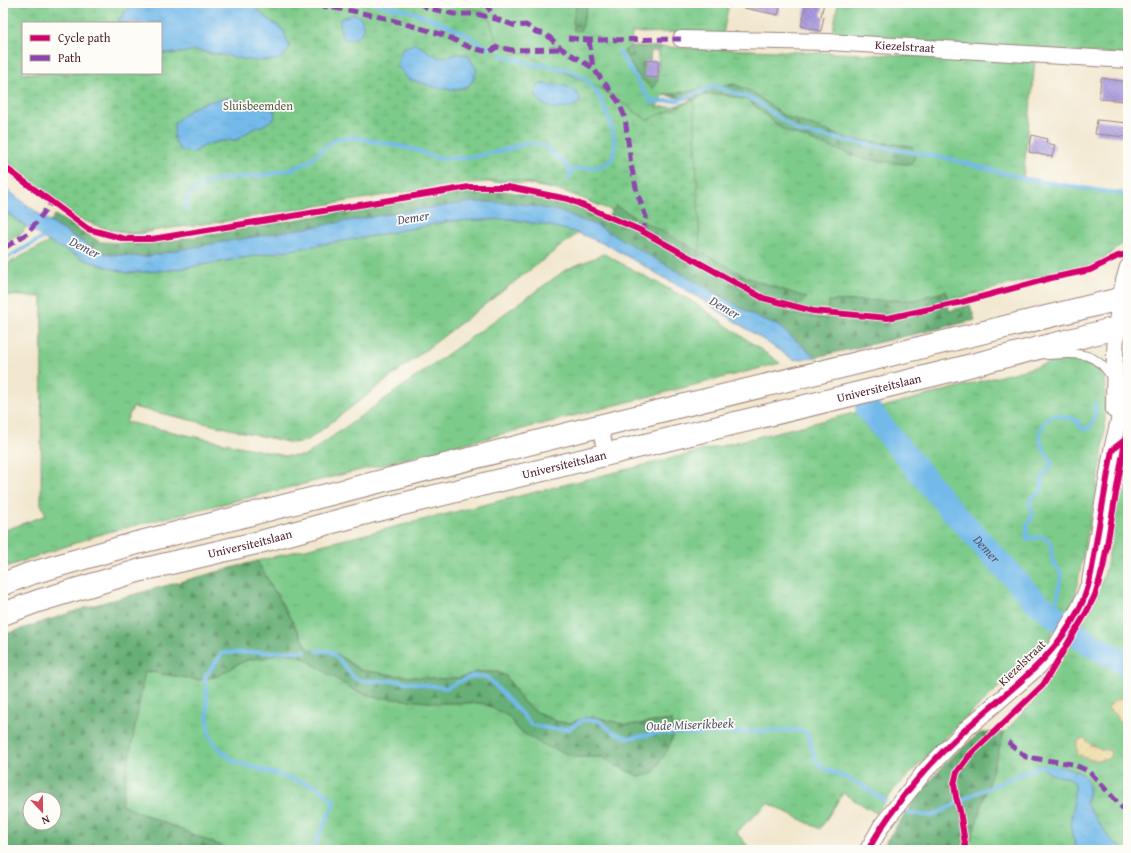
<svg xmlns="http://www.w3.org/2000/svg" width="1131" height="853" font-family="'Gentium Book Plus',serif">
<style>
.grass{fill:url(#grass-tufts);stroke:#64755a;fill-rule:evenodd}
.forest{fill:url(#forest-firs);stroke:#586750;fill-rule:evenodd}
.wetland{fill:url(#wetland-marsh);stroke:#64755a;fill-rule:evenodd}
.sand{fill:url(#sand-dots);stroke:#9c7c64}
.water{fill:url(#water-ripples);stroke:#5e6c8a}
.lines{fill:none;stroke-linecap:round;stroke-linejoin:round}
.stream{stroke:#73baea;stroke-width:4}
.river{stroke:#73baea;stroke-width:24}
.building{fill:url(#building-back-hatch)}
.lane-casing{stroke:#9e837c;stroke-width:10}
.street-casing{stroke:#9e837c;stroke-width:18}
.highway-casing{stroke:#9e837c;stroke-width:24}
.lane{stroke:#fff;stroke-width:8}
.street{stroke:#fff;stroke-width:16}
.highway{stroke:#fff;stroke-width:22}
.quiet{stroke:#8e44ad;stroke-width:5;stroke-dasharray:10 5;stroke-linecap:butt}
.cycleway-casing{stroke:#fdfcf7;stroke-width:8}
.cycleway{stroke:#d6006c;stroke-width:6}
.labels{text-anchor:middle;stroke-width:3.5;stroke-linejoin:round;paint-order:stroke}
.street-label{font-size:12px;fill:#4a1f2b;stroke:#fdfcf7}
.park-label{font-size:12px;fill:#5c5b4c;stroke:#fdfcf7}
.water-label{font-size:13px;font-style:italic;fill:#58556e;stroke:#fdfcf7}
</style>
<defs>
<pattern id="grass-tufts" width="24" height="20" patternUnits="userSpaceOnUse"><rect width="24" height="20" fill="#7dcb8a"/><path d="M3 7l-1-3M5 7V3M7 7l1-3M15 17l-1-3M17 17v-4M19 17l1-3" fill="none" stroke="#6eae77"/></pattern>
<pattern id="forest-firs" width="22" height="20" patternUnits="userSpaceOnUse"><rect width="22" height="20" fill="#66af76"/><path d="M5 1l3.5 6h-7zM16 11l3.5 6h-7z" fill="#568e61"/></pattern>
<pattern id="wetland-marsh" width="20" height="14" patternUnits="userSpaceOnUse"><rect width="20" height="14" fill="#7dcb8a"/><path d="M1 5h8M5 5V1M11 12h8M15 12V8" fill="none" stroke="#6eae77"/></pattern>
<pattern id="sand-dots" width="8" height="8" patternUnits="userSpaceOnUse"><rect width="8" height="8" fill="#eeda9e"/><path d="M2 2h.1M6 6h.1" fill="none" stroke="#cebb88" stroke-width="1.8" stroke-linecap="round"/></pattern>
<pattern id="water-ripples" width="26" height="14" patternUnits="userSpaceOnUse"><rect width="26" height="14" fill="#73baea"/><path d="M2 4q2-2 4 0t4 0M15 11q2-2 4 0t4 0" fill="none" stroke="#659fc9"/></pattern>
<pattern id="building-back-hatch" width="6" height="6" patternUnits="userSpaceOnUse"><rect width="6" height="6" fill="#a898df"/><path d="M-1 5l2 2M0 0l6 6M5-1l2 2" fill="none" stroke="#8b7bb5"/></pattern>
</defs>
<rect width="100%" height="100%" fill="#fdfcf7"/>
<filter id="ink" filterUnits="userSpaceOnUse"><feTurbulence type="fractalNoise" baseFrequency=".025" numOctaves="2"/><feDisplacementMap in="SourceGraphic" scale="8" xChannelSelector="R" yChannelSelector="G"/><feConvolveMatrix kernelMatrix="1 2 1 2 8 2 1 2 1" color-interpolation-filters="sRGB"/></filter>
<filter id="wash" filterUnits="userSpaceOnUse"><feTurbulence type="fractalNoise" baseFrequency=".012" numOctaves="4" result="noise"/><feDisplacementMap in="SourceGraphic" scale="16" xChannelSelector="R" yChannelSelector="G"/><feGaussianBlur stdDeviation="0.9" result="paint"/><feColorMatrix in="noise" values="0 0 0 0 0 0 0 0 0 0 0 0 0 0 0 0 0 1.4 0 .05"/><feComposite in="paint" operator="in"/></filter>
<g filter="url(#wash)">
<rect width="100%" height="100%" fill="#f1e7ce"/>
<g class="grass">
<path d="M3,3H481L493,7V3H578L581,30L588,3H729L723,34L675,32L632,33L631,46L624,51L636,73L653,89L658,78L659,51L662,47L1035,60L1023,180L1128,193V236L1124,242L1105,258L1096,264L1071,271L1030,279L947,301L946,291L914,300L829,301L827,319L787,314L806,298L751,279L700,252L694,121L622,208L573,191L559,190L527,184L470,181L238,211L140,234H127L81,217L3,159ZM23,23H161V73H23ZM733,84L751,91L784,116L850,139L912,146L863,159L783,130L748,100L720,94L704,95L694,100L671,107H656L664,95Z"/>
<polygon points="838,3 1128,3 1128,55 832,37"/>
<polygon points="3,210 26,227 22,233 3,244"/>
<polygon points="510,219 551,226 578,233 307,441 292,443 133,407 126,422 286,456 305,456 567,269 604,254 693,302 780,363 381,465 104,533 3,568 3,531 46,515 41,504 42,297 3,295 3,266 49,242 88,261 127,273 172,270 378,235 449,221"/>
<path d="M1058,361C1072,361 1090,358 1100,371C1105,377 1105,387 1105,394C1107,434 1100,473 1092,512C1086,540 1080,569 1075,598L1067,612L1050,605L1040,597L1012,567L879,408Z"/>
<polygon points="858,412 864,424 1004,579 1037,613 1052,625 1053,631 1048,641 957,726 893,791 876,813 843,793 820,829 768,803 736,832 751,850 231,850 121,805 144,671 199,680 218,676 240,663 250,659 265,658 278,653 292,654 300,656 354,690 373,697 439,703 483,703 508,716 518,730 575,757 602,757 615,765 641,777 668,749 673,736 672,720 627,725 595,717 584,718 570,723 558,722 537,712 523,702 506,676 498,672 476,672 464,677 442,679 400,676 360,670 337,654 309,650 257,561"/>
<polygon points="1128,449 1128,850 971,850 969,846 1004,733 1043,691 1095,602 1106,569"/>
</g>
<g class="forest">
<polygon points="577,3 588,3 581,30 574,31 573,20"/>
<polygon points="631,46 662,47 659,51 651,51 650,61 646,75 658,78 653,89 636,73 624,51"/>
<polygon points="733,84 751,91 784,116 850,139 912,146 915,157 911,165 863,159 783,130 748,100 720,94 704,95 694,100 664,95"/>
<polygon points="474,191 505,191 555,200 588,209 606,219 616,206 751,279 807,298 788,314 827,319 829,301 914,300 946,291 949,311 970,305 975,320 816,357 777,325 762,320 711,291 558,211 277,233 145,257 107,254 88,245 50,222 55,215 100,242 130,243 158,243 412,200"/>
<path d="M257,561L309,650L337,654L360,670L400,676L442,679L464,677L476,672H498L506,676L523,702L537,712L558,722L570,723L584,718L595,717L627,725L672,720L673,736L668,749L654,772L641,777L615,765L602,757H575L541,744L518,730L508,716L483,703H439L373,697L354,690L300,656L292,654L278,653L265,658L250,659L240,663L218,676L199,680L145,671L121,805L231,850H3V635L91,606ZM30,799H54V823H30Z"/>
<polygon points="980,733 1004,733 969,846 970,850 880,850 918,796 949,759"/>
</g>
<path class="wetland" d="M3,3H134L126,10L119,20L120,23H23V73H161V53H181L195,50L212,54L283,30L263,15L251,3H453L482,11L490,20L496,41L602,89L647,120L694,100L700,252L616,206L613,211L566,192L512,179L435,187L226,221L157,230L128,233L104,228L79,219L3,158ZM540,84L555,86L563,85L565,109L559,108ZM226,98L265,107L264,125L251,130L237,140L221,141L206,145L192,153Z"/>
<g class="sand">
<polygon points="1119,699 1123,701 1124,711 1128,713 1128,719 1124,721 1119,721 1116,714 1110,711 1108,708 1116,700"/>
<path d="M1084,738L1091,745L1098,747L1101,750H1109L1111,753L1109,758C1099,763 1086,759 1077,754V742L1081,739Z"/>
</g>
<g class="water">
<polygon points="134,3 251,3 263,15 283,30 290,47 284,56 277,60 254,61 195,50 181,53 161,53 161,23 120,23 119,20 126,10"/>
<path d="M354,14L361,17L364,28C360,36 354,41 344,39L341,33L340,19Z"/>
<polygon points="415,43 439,58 459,54 468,55 477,71 470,85 456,90 438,88 408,79 397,65 402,49"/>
<path d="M540,84C557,86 575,81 581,102C570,110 548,112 539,100C537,98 536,94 535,91Z"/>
<path d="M226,98L246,102L274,110L275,118L264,125L251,130L237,140L221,141L206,145L192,153L180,150L174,139V124C192,105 201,103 226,98Z"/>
<polygon points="3,187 50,222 88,245 107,254 145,257 188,248 401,212 473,202 515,203 558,211 600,227 762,320 777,325 816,357 794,360 701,299 609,246 578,233 551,226 510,219 449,221 378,235 172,270 127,273 88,261 49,242 3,210"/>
<polygon points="1081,630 1122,655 1128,658 1128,673 1102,657 1076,638"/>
<path d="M1040,766C1050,769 1050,766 1059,767C1071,768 1089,773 1089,788C1089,794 1087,799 1086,804L1110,839L1124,850H1076L1070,825L1073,809L1075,784L1068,777C1057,777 1049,774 1040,766Z"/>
</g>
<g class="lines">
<g class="stream">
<polyline points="373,3 409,11 437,21 464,33 489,49"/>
<polyline points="253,5 255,3"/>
<polyline points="619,52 651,102 680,100 714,86 755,100 799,132 950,159 1026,179 1128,195"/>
<path d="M501,55C511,58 521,61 531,64C543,66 558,66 570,71C596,80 607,108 613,133C616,143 616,157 606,164C594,171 582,165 571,171L569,179"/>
<polyline points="186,210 187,199 193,191 203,184 220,179 259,176 293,169 308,162 329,144 340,138 357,138 394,145 416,150 439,159 473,157 501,151 526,143 543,145 561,160 571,171"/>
<polyline points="3,260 46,236"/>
<path d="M1050,613L1057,600L1061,577L1060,571L1054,564L1051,552L1052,545L1047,539L1041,537L1027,539V526L1032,517L1030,499L1039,493L1042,490V478L1049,468L1051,462C1043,449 1034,435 1045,422C1047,419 1051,416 1055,415C1062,415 1071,419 1077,421L1081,427L1085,430C1095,426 1095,413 1095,404"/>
<polyline points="305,651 222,653 205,677 209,735 216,746 233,761 318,787 335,802 312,850"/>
<polyline points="317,651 330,651 338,658 353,677 361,681 399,681 446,688 472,676 487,677 532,725 552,729 569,729 583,720 598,720 613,732 628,738 659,733 695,734 794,730 807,732 815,758 820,766 861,785 885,801"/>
<polyline points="904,813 933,816 974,794 1040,766 1057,768"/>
</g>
<path class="river" id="s1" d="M867,408L946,504L1033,599L1086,641L1128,665"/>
</g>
<g id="blocks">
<g class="building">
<polygon points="745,3 781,3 778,15 744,8"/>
<polygon points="807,3 824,3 821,16 824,17 821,31 801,26"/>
<polygon points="658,60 658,78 644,77 645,61"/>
<polygon points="1101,78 1128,82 1128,101 1099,99"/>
<polygon points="1097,120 1128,123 1128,137 1095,134"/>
<polygon points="1032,135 1047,139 1046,143 1055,145 1052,157 1029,152"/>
</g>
</g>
</g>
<g filter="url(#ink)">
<use href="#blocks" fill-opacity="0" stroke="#9e837c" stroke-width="1"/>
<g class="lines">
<g class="lane-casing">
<path id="lane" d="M1047,355C1077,353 1095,350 1112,378"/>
</g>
<g class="street-casing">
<g id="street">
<path id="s2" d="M681,39L828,42L1128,60"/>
<path d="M1114,410C1115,363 1113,313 1128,267"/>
<polyline points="599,426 607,454"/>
<polyline points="868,850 882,825 925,771 965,730 1038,667 1055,648 1080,607 1090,582 1112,450 1128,381"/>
</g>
</g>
<g class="highway-casing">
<g id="highway">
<polyline points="3,584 29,574 133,544 599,426 1128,297"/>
<path id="s3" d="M3,614L38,601L141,570L256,543L374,511L937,374L1128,325"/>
</g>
</g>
<use href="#lane" class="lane"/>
<use href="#street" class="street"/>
<use href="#highway" class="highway"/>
<g class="quiet">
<polyline points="303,3 353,11 385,18 444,35 471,48 489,52 497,47 512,50 562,49"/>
<polyline points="419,3 428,8 454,14 477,14 496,19"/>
<polyline points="485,3 496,19 516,26 526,25 536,32 546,34 562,49 593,68 618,101 625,117 631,165 637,192 646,217 644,226 640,230"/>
<polyline points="568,38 589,40 681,39"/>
<polyline points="589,40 593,68"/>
<polyline points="6,247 28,233 51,203"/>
<polyline points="1008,742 1026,757 1073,764 1090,772 1128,814"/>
</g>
<g class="cycleway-casing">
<g id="cycleway">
<polyline points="3,166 88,229 125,239 152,239 469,187 508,187 568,199 640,230 763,298 813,311 888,318 962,302 1051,278 1090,270 1118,256 1128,254"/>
<path d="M868,850C893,805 927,765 965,730C1008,690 1053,662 1080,607C1091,585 1093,561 1097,537C1102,508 1107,479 1112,450L1125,440"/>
<polyline points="966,850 960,811 956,797 954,784 957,772 969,756 1043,685 1086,613 1095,595 1103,568 1128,424"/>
</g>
</g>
<use href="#cycleway" class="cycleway"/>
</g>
</g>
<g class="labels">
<g class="street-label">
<text dy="4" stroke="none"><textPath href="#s2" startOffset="224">Kiezelstraat</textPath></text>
<text dy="4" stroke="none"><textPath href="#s3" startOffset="905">Universiteitslaan</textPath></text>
<text dy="4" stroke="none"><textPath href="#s3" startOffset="581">Universiteitslaan</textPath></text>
<text dy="4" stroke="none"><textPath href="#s3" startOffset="257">Universiteitslaan</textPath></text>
<text transform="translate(1022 663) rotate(-44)" y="4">Kiezelstraat</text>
</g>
<g class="park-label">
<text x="258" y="110">Sluisbeemden</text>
</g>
<g class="water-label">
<text transform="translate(413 217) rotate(-9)" y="5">Demer</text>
<text transform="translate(85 247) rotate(27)" y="5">Demer</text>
<text transform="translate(725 307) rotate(30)" y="5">Demer</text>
<text dy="5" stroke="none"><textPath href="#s1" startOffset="185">Demer</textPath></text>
<text transform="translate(690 724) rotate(-2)" y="5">Oude Miserikbeek</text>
</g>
</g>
<rect width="1131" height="853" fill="none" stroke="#fdfcf7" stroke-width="16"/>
<rect x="22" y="22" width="140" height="52" fill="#fdfcf7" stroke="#b5a4a5"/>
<rect x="30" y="35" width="20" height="6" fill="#d6006c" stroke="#b5a4a5"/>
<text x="58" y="42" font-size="12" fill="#4a1f2b">Cycle path</text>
<rect x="30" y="55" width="20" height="6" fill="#8e44ad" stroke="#b5a4a5"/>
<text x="58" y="62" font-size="12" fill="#4a1f2b">Path</text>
<g transform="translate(42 811) rotate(158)"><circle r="19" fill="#fdfcf7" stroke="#b5a4a5"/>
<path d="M0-3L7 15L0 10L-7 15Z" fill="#d1495b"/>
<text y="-6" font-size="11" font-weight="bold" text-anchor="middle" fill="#4a1f2b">N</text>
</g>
</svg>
